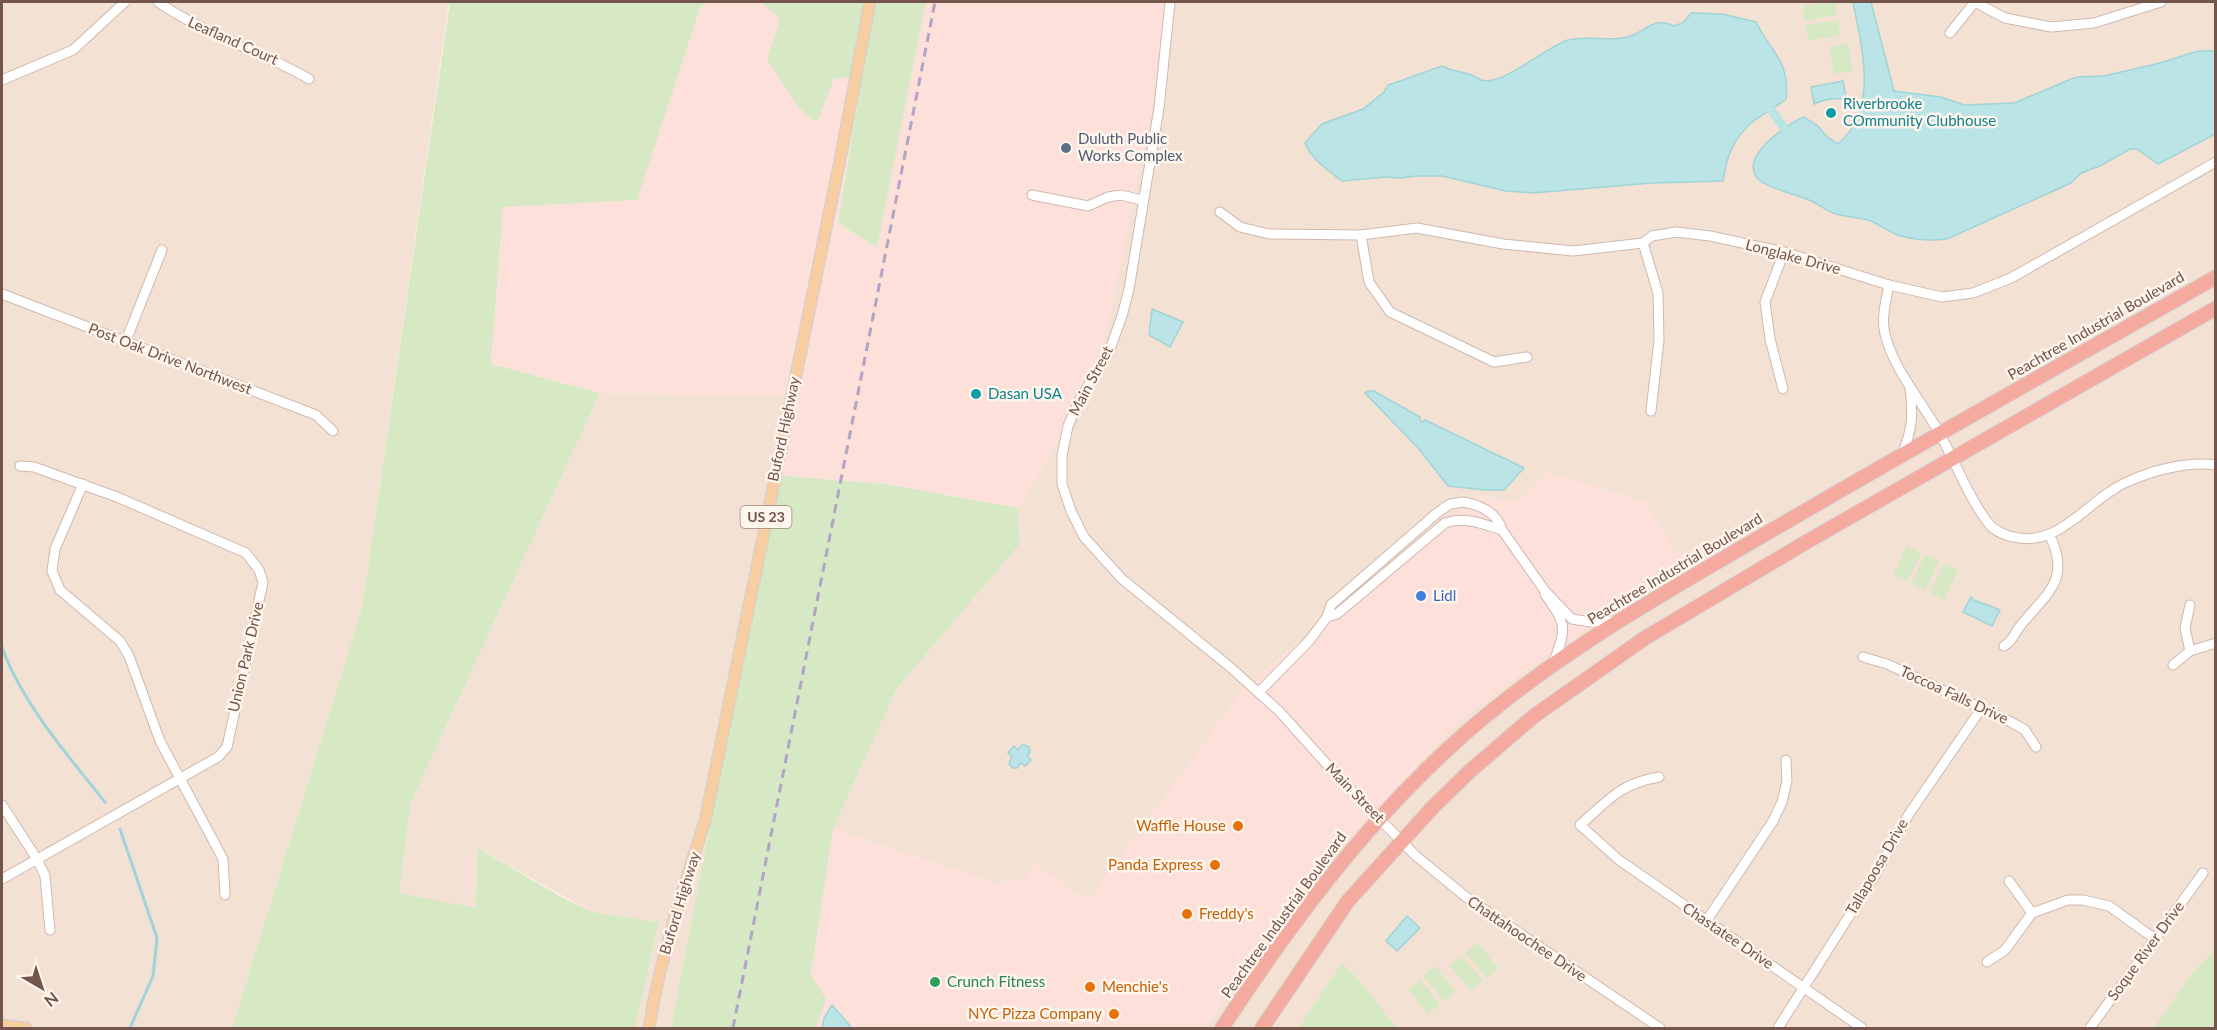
<svg xmlns="http://www.w3.org/2000/svg" width="2217" height="1030" font-family="Lato,sans-serif">
<style>
.residential{fill:#f3e1d4}
.commercial{fill:#fce0d9}
.green{fill:#d7e9c4}
.water{fill:#bae4e5;stroke:#a1d4d6;stroke-width:1.5}
.lines{fill:none;stroke-linecap:round;stroke-linejoin:round}
.stream{stroke:#a1d4d6;stroke-width:3}
.canal{stroke:#bae4e5;stroke-width:9}
.minor-casing{stroke:#cfb9af;stroke-width:11}
.major-casing{stroke:#d8cfcd;stroke-width:13}
.highway-casing{stroke:#d8cfcd;stroke-width:16}
.minor{stroke:#fff;stroke-width:9}
.major{stroke:#f8cda0;stroke-width:10}
.highway{stroke:#f4aa9e;stroke-width:14}
.rail{stroke:#b2a4c5;stroke-width:3;stroke-dasharray:9 6;stroke-linecap:butt}
.culture-dot{fill:#0f9aa8;stroke:#fef5ec;stroke-width:2}
.service-dot{fill:#5c6f8a;stroke:#fef5ec;stroke-width:2}
.shop-dot{fill:#3f7fe0;stroke:#fef5ec;stroke-width:2}
.food-dot{fill:#e8710a;stroke:#fef5ec;stroke-width:2}
.leisure-dot{fill:#2e9e5b;stroke:#fef5ec;stroke-width:2}
.labels{text-anchor:middle;stroke-width:5;stroke-linejoin:round;paint-order:stroke}
.shield{fill:#fef5ec;stroke:#9d857b;stroke-width:1.5}
.shield-label{font-size:14px;font-weight:bold;fill:#74554b}
.street-label{font-size:15px;fill:#74554b;stroke:#fef5ec}
.culture-label{font-size:15px;fill:#0d838f;stroke:#fef5ec;text-anchor:start}
.service-label{font-size:15px;fill:#4e5e75;stroke:#fef5ec;text-anchor:start}
.shop-label{font-size:15px;fill:#366cbe;stroke:#fef5ec;text-anchor:start}
.food-label{font-size:15px;fill:#c56008;stroke:#fef5ec;text-anchor:end}
.leisure-label{font-size:15px;fill:#27864d;stroke:#fef5ec;text-anchor:start}
</style>
<rect width="100%" height="100%" fill="#fcf0e5"/>
<g class="residential">
<polygon points="2,2 449,2 362,608 232,1028 2,1028"/>
<polygon points="1168,2 2215,2 2215,959 2164,1028 1394,1028 1396,1027 1366,988 1342,962 1298,1028 816,1028 833,829 897,688 1020,544 1018,508 1098,374"/>
<polygon points="600,393 789,396 726,741 671,1028 635,1028 659,922 592,912 477,848 476,909 399,893 411,802"/>
</g>
<g class="commercial">
<polygon points="707,2 761,2 780,19 817,123 834,79 862,76 838,223 877,247 926,2 1168,2 1154,99 1098,374 1018,508 886,484 774,475 788,396 600,393 491,364 503,207 637,199 700,9"/>
<polygon points="1546,472 1645,501 1677,554 1718,536 1726,548 1621,607 1549,654 1460,721 1302,889 1205,1028 816,1028 826,999 811,975 833,829 996,883 1027,877 1035,863 1088,901 1239,695 1267,668 1482,494 1502,501 1524,497"/>
</g>
<g class="green">
<polygon points="450,2 707,2 700,9 637,200 503,207 491,364 600,393 411,802 399,893 476,908 477,848 560,896 592,912 659,922 635,1028 232,1028 362,608"/>
<polygon points="761,2 926,2 877,248 838,223 862,76 834,79 817,123 798,107 767,59 780,19"/>
<polygon points="1829,2 1835,2 1837,15 1805,21 1803,6"/>
<polygon points="1838,20 1840,35 1808,41 1806,25"/>
<polygon points="1848,43 1853,71 1834,74 1829,47"/>
<polygon points="774,475 886,484 1018,508 1020,544 897,688 833,829 811,975 826,999 816,1028 671,1028 726,741"/>
<polygon points="1907,546 1921,553 1907,582 1893,576"/>
<polygon points="1925,555 1939,561 1925,591 1911,584"/>
<polygon points="1944,564 1958,570 1944,600 1930,593"/>
<polygon points="1478,943 1498,968 1487,978 1466,953"/>
<polygon points="2215,949 2215,1028 2154,1028 2194,971"/>
<polygon points="1462,956 1483,981 1471,991 1450,965"/>
<polygon points="1342,962 1366,988 1396,1027 1298,1028"/>
<polygon points="1435,966 1456,992 1444,1001 1423,976"/>
<polygon points="1420,979 1440,1004 1428,1014 1408,989"/>
</g>
<g class="water">
<path d="M1853,2H1871L1894,91L1941,97L1964,105L2014,103L2076,77L2104,76L2160,63L2198,51H2215V134L2158,164L2137,149H2130L2100,166L2081,173L2071,183L1947,239C1931,241 1908,240 1893,233C1885,229 1877,223 1868,220C1857,217 1844,217 1833,213C1824,209 1817,203 1809,200C1797,195 1770,188 1762,182C1732,161 1787,124 1804,117L1818,126L1827,137L1838,144C1879,108 1862,49 1853,2Z"/>
<path d="M1691,13L1722,14L1756,22C1771,53 1790,60 1786,99C1775,108 1761,115 1751,123C1733,139 1726,158 1723,181L1652,183L1533,193L1506,191L1442,176H1416L1400,178L1386,177L1342,181C1329,171 1311,159 1305,143L1322,124L1363,109L1384,92L1388,85L1442,66C1451,71 1458,71 1469,74C1473,75 1476,78 1481,80C1502,87 1547,46 1568,40C1589,35 1608,42 1628,37C1648,31 1652,16 1675,26L1684,22Z"/>
<path d="M1843,81L1846,99C1835,98 1824,99 1814,104L1811,87Z"/>
<polygon points="1152,309 1183,322 1170,347 1149,335"/>
<polygon points="1369,391 1374,391 1420,417 1420,420 1423,422 1425,420 1524,468 1504,490 1485,490 1448,486 1419,449 1365,393"/>
<polygon points="1971,597 1974,600 2000,610 1992,626 1963,612"/>
<polygon points="1022,745 1025,745 1029,747 1030,752 1027,756 1031,760 1025,766 1021,763 1017,768 1013,768 1009,764 1012,756 1008,753 1014,746 1018,750"/>
<polygon points="1407,916 1420,928 1397,951 1386,941"/>
<polygon points="832,1005 852,1028 822,1028 824,1018"/>
</g>
<g class="lines">
<g class="stream">
<path d="M2,647C21,702 69,757 105,802"/>
<polyline points="120,829 157,938 153,976 130,1028"/>
</g>
<polyline class="canal" points="1772,111 1784,128"/>
<g class="minor-casing">
<g id="minor">
<path d="M158,2C206,35 259,50 309,79"/>
<polyline points="1170,2 1159,108 1129,289 1122,316 1110,349 1080,399 1068,426 1062,456 1062,484 1071,511 1084,537 1122,579 1230,667 1279,711 1341,780 1416,856 1466,897 1660,1028"/>
<polyline points="1975,2 2005,18 2051,27 2094,23 2161,2"/>
<polyline points="1950,33 1975,2"/>
<polyline points="2,80 73,50 125,2"/>
<polyline points="1032,195 1088,206 1108,197 1121,195 1142,200"/>
<polyline points="1220,212 1240,227 1269,234 1361,235 1417,228 1503,244 1573,251 1643,243 1652,236 1676,232 1710,236 1784,252 1889,285 1942,297 1973,293 2011,278 2216,162"/>
<polyline points="1361,235 1369,282 1390,312 1494,362 1527,357"/>
<polyline points="1643,243 1658,293 1659,340 1651,411"/>
<path d="M1889,285C1886,301 1881,318 1885,334C1893,368 1920,399 1937,429C1954,458 1969,500 1990,525C1995,531 2001,533 2009,536C2059,551 2086,500 2127,482C2153,470 2188,461 2216,465"/>
<polyline points="2,294 316,415 333,431"/>
<polyline points="125,343 162,250"/>
<polyline points="1783,389 1770,339 1765,302 1784,252"/>
<path d="M1902,455C1913,427 1913,416 1910,387"/>
<polyline points="83,484 55,549 52,571 60,590 120,641 129,656 160,741 223,859 225,895"/>
<path d="M1463,502C1480,505 1497,512 1502,530C1483,524 1466,516 1445,523L1337,614L1327,617L1331,605L1437,513L1450,504Z"/>
<polyline points="1502,530 1545,591"/>
<path d="M2004,646C2015,639 2013,634 2021,625C2047,593 2071,580 2050,536"/>
<polyline points="2190,651 2185,628 2190,605"/>
<polyline points="1863,657 1887,664 2011,722 2025,730 2036,747"/>
<path d="M1553,664C1566,628 1568,627 1545,594V591L1572,619L1591,622L1617,621"/>
<polyline points="2173,665 2190,651 2216,643"/>
<polyline points="1259,692 1309,641 1327,617"/>
<path d="M1659,777C1619,784 1609,800 1580,825L1619,860L1862,1028"/>
<polyline points="2,805 37,859 45,876 50,930"/>
<polyline points="2,879 218,757 227,747 263,582 259,570 246,553 117,497 34,467 20,466"/>
<polyline points="2009,881 2032,913"/>
<polyline points="1707,920 1773,821 1782,802 1787,781 1786,760"/>
<polyline points="1987,962 2005,950 2032,913 2068,900 2083,900 2109,906 2155,939"/>
<polyline points="1778,1028 1874,877 1909,814 1981,709"/>
<polyline points="2090,1028 2203,873"/>
</g>
</g>
<g class="major-casing">
<g id="major">
<polyline points="2,1025 26,1028"/>
<path d="M649,1028C660,958 683,889 705,821L841,155L870,2"/>
</g>
</g>
<g class="highway-casing">
<g id="highway">
<path d="M1222,1028C1288,927 1360,830 1449,748C1545,659 1662,594 1774,529C1921,443 2068,361 2216,277"/>
<polyline points="1262,1028 1348,901 1433,807 1470,771 1534,716 1645,638 1808,541 2216,308"/>
</g>
</g>
<use href="#minor" class="minor"/>
<use href="#major" class="major"/>
<use href="#highway" class="highway"/>
<polyline class="rail" points="733,1028 935,2"/>
</g>
<g class="culture-dot">
<circle cx="1831" cy="113" r="6"/>
<circle cx="976" cy="394" r="6"/>
</g>
<circle class="service-dot" cx="1066" cy="148" r="6"/>
<circle class="shop-dot" cx="1421" cy="596" r="6"/>
<g class="food-dot">
<circle cx="1238" cy="826" r="6"/>
<circle cx="1215" cy="865" r="6"/>
<circle cx="1187" cy="914" r="6"/>
<circle cx="1090" cy="987" r="6"/>
<circle cx="1114" cy="1014" r="6"/>
</g>
<circle class="leisure-dot" cx="935" cy="982" r="6"/>
<g class="labels">
<rect class="shield" x="740.5" y="506" width="51" height="22" rx="4.5"/>
<g class="shield-label">
<text x="766" y="522">US 23</text>
</g>
<g class="street-label">
<text transform="translate(233 41) rotate(24)" y="5">Leafland Court</text>
<text transform="translate(1793 257) rotate(15)" y="5">Longlake Drive</text>
<text transform="translate(2096 326) rotate(-30)" y="5">Peachtree Industrial Boulevard</text>
<text transform="translate(170 359) rotate(21)" y="5">Post Oak Drive Northwest</text>
<text transform="translate(1091 381) rotate(-62)" y="5">Main Street</text>
<text transform="translate(784 429) rotate(-78)" y="5">Buford Highway</text>
<text transform="translate(1675 569) rotate(-31)" y="5">Peachtree Industrial Boulevard</text>
<text transform="translate(246 657) rotate(-77)" y="5">Union Park Drive</text>
<text transform="translate(1954 695) rotate(25)" y="5">Toccoa Falls Drive</text>
<text transform="translate(1355 793) rotate(46)" y="5">Main Street</text>
<text transform="translate(1877 867) rotate(-60)" y="5">Tallapoosa Drive</text>
<text transform="translate(680 903) rotate(-73)" y="5">Buford Highway</text>
<text transform="translate(1284 915) rotate(-54)" y="5">Peachtree Industrial Boulevard</text>
<text transform="translate(1728 936) rotate(34)" y="5">Chastatee Drive</text>
<text transform="translate(1527 939) rotate(34)" y="5">Chattahoochee Drive</text>
<text transform="translate(2146 951) rotate(-54)" y="5">Soque River Drive</text>
</g>
<g class="culture-label">
<text x="1843" y="109">Riverbrooke<tspan x="1843" dy="17">COmmunity Clubhouse</tspan></text>
<text x="988" y="399">Dasan USA</text>
</g>
<g class="service-label">
<text x="1078" y="144">Duluth Public<tspan x="1078" dy="17">Works Complex</tspan></text>
</g>
<g class="shop-label">
<text x="1433" y="601">Lidl</text>
</g>
<g class="food-label">
<text x="1226" y="831">Waffle House</text>
<text x="1203" y="870">Panda Express</text>
<text x="1199" y="919" text-anchor="start">Freddy's</text>
<text x="1102" y="992" text-anchor="start">Menchie's</text>
<text x="1102" y="1019">NYC Pizza Company</text>
</g>
<g class="leisure-label">
<text x="947" y="987">Crunch Fitness</text>
</g>
</g>
<rect width="2217" height="1030" fill="none" stroke="#74554b" stroke-width="6"/>
<g transform="translate(42 988) rotate(141)" stroke="#fef5ec" stroke-width="4.5" paint-order="stroke">
<path d="M0-4.5L10 22L0 15L-10 22Z" fill="#74554b"/>
<text y="-9" font-size="16" font-weight="bold" text-anchor="middle" fill="#74554b">N</text>
</g>
</svg>
